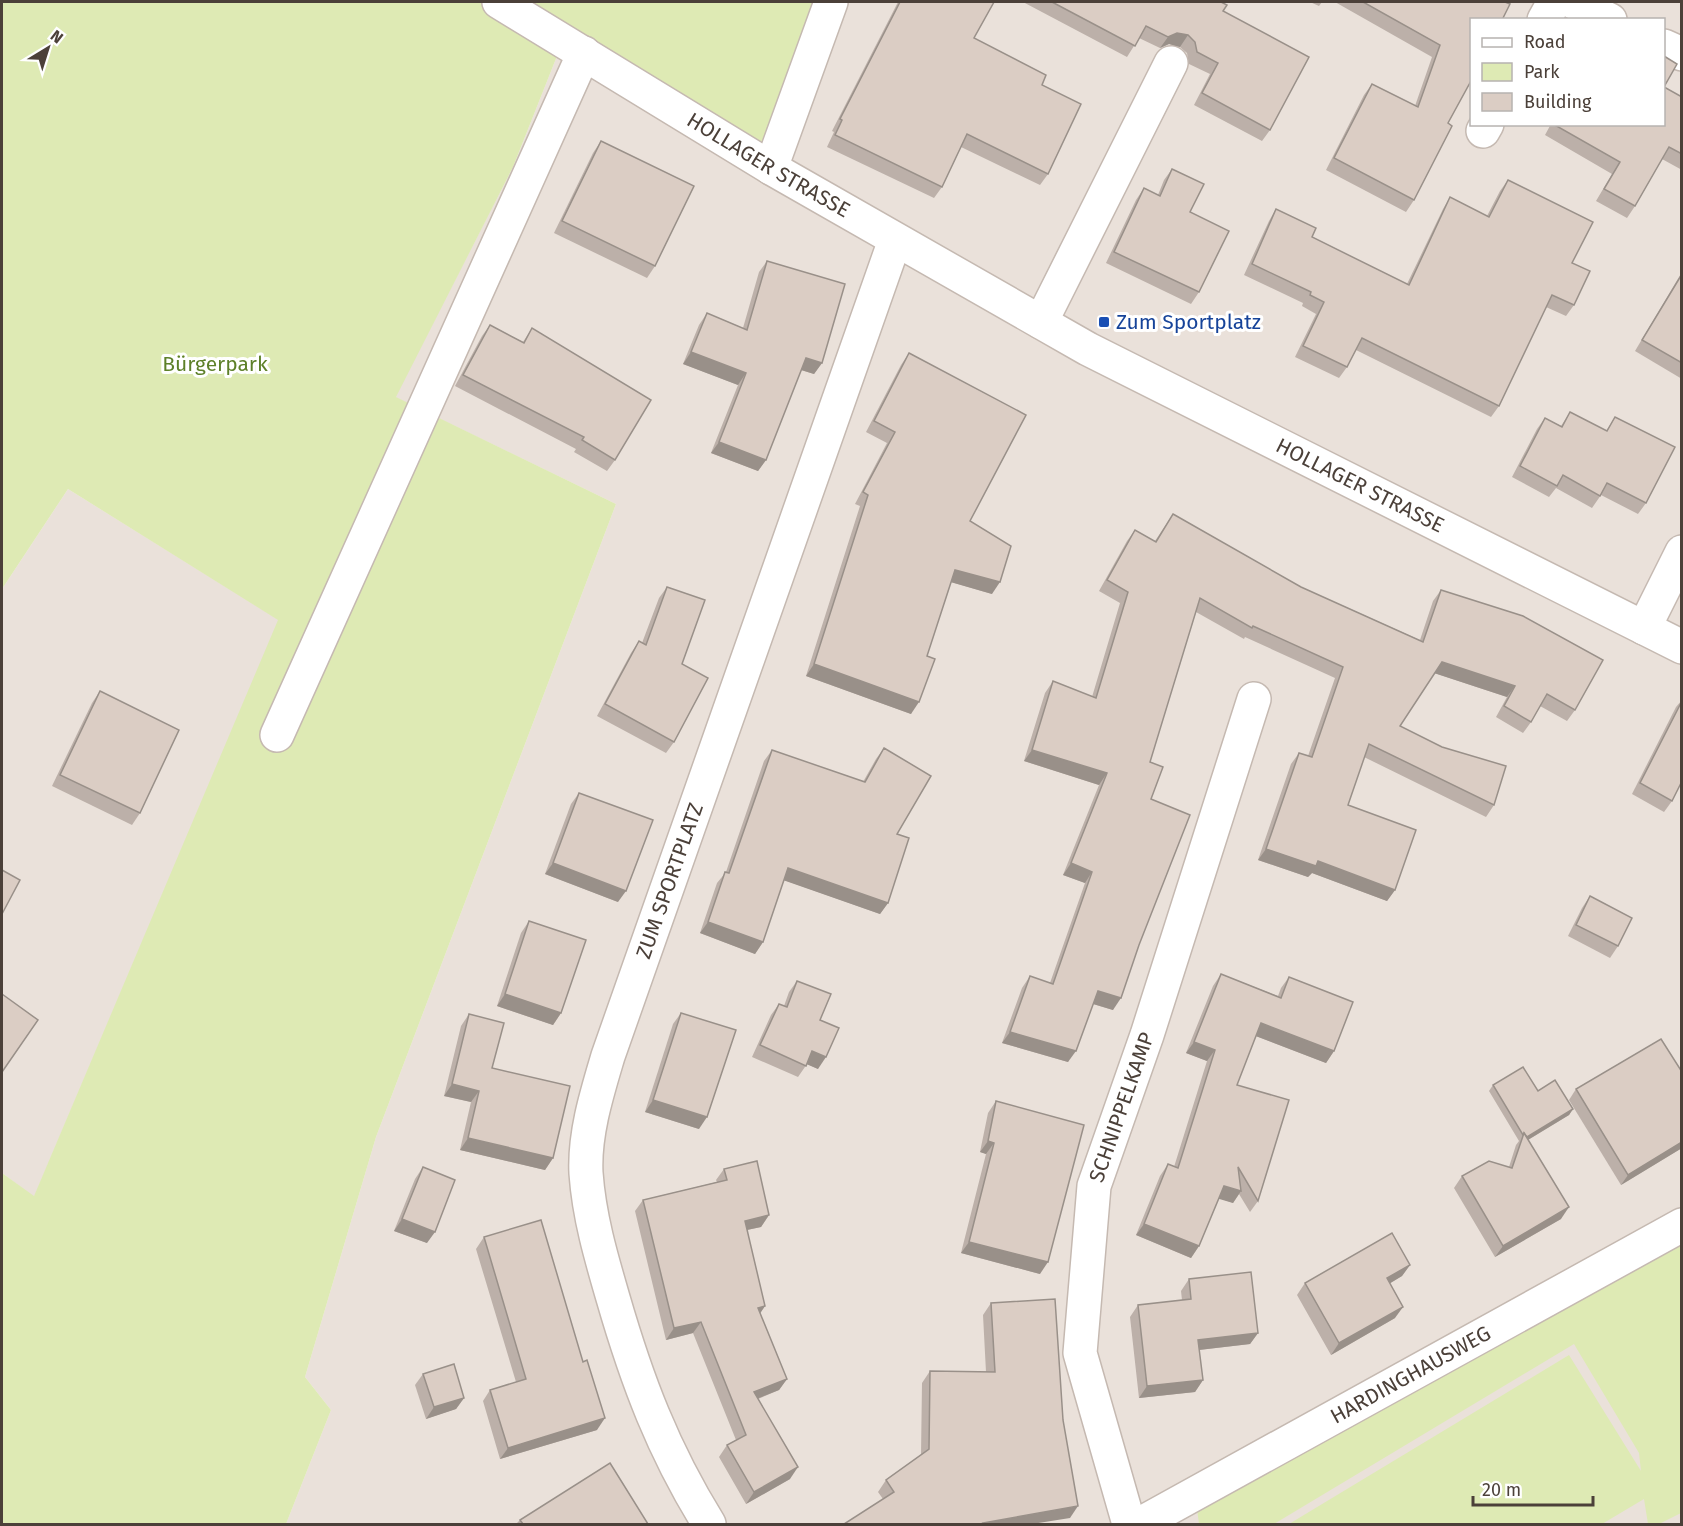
<svg xmlns="http://www.w3.org/2000/svg" width="1683" height="1526" font-family="'Fira Sans',sans-serif">
<style>
.residential{fill:#eae1da;fill-rule:evenodd}
.green{fill:#deeab4}
.lines{fill:none;stroke-linecap:round;stroke-linejoin:round}
.minor-casing{stroke:#c5b9b1;stroke-width:36}
.minor{stroke:#fff;stroke-width:33}
.wall{fill:#bcb0a9}
.shaded-wall{fill:#999089}
.building{fill:#dbcdc4;stroke:#999089;stroke-width:1.5}
.transit-dot{fill:#1a4fb4;stroke:#fff;stroke-width:2}
.labels{text-anchor:middle;stroke-width:6;stroke-linejoin:round;paint-order:stroke}
.street-label{font-size:21px;fill:#4b4039;stroke:#fff}
.transit-label{font-size:21px;fill:#164399;stroke:#fff;text-anchor:start}
.park-label{font-size:21px;fill:#5d8029;stroke:#fff}
</style>
<rect width="100%" height="100%" fill="#f6f1ec"/>
<g class="residential">
<path d="M831,2H1681V1524H286L331,1410L305,1377L376,1137L616,504L395,397L513,167L563,41ZM1472,20H1664V124H1472Z"/>
<polygon points="68,489 279,620 34,1197 2,1173 2,589"/>
</g>
<g class="green">
<polygon points="2,2 831,2 771,168 563,41 513,167 396,397 616,504 376,1137 305,1377 331,1410 286,1524 2,1524 2,1173 34,1196 278,620 68,489 2,589"/>
<polygon points="1681,1225 1681,1513 1659,1524 1648,1524 1644,1499 1602,1524 1289,1524 1569,1355 1641,1471 1639,1453 1574,1344 1274,1524 1199,1524 1195,1494"/>
</g>
<g class="lines">
<g class="minor-casing">
<g id="minor">
<path id="s1" d="M499,2L771,168L1088,349L1682,647"/>
<polyline points="1573,2 1610,20"/>
<polyline points="1544,20 1554,2"/>
<polyline points="1664,46 1682,54"/>
<polyline points="1483,131 1487,124"/>
<polyline points="771,168 831,2"/>
<polyline points="1041,322 1171,63"/>
<polyline points="1644,628 1682,552"/>
<polyline points="277,735 584,53"/>
<path id="s2" d="M709,1524C663,1450 637,1381 613,1298C601,1257 589,1216 586,1173C584,1134 597,1093 608,1056L895,240"/>
<path id="s3" d="M1129,1524L1080,1353L1094,1186L1147,1035L1254,699"/>
<path id="s4" d="M1140,1524L1682,1225"/>
</g>
</g>
<use href="#minor" class="minor"/>
</g>
<g class="wall">
<polygon points="898,2 994,2 974,38 1042,85 1048,174 1040,185 961,147 942,187 934,198 827,147 834,132 832,131"/>
<polygon points="1023,2 1221,2 1223,11 1270,130 1262,141 1194,105 1210,74 1189,64 1187,53 1180,47 1169,44 1160,48 1139,38 1127,57"/>
<polygon points="1310,2 1322,2 1319,6"/>
<polygon points="1335,2 1505,2 1448,123 1414,200 1406,212 1326,170 1364,95 1372,84 1415,106 1432,57"/>
<polygon points="1664,87 1682,97 1682,170 1662,159 1635,206 1627,218 1596,201 1612,174 1545,135 1551,124 1664,124"/>
<polygon points="601,141 655,266 647,278 554,233 593,153"/>
<polygon points="1172,169 1190,212 1199,292 1191,304 1106,263 1136,200 1144,188 1158,195 1164,180"/>
<polygon points="1508,180 1572,263 1574,305 1566,316 1546,307 1499,406 1491,417 1356,350 1347,367 1339,378 1295,357 1316,314 1302,306 1303,303 1244,275 1269,221 1276,209 1312,237 1407,284 1443,209 1450,197 1487,216 1500,191"/>
<polygon points="767,261 822,363 814,374 801,370 766,460 758,471 711,453 738,385 683,364 699,325 707,313 743,328 759,272"/>
<polygon points="1682,272 1682,379 1635,351"/>
<polygon points="490,325 523,342 532,328 615,460 607,471 574,452 576,449 455,386 482,336"/>
<polygon points="909,353 970,521 992,594 951,582 927,656 911,714 806,676 860,506 855,504 887,443 866,432 901,365"/>
<polygon points="1570,412 1606,431 1615,417 1646,503 1638,514 1601,495 1592,508 1556,488 1549,497 1512,477 1537,429 1545,418 1561,426"/>
<polygon points="1173,514 1301,587 1420,640 1433,601 1441,590 1575,710 1567,721 1540,706 1531,722 1523,733 1496,717 1507,697 1434,673 1400,726 1494,805 1486,817 1364,757 1348,805 1395,890 1387,901 1312,873 1308,877 1258,860 1291,764 1299,753 1308,756 1335,678 1245,637 1244,639 1196,612 1150,762 1151,799 1113,1010 1093,1004 1068,1062 1002,1043 1022,988 1030,976 1050,983 1085,883 1063,875 1099,785 1024,761 1045,693 1053,681 1092,697 1120,603 1099,591 1127,541 1135,530 1155,541"/>
<polygon points="667,587 682,664 674,742 666,753 597,716 631,653 639,641 642,643 659,598"/>
<polygon points="100,691 140,813 132,825 52,786 92,703"/>
<polygon points="1682,700 1682,781 1672,801 1664,812 1632,794 1676,707"/>
<polygon points="884,748 897,834 888,903 880,914 784,880 763,942 755,954 700,933 717,883 726,872 764,761 772,750 863,782 876,759"/>
<polygon points="579,793 618,902 545,874 571,804"/>
<polygon points="1590,896 1618,946 1610,958 1568,936 1582,908"/>
<polygon points="529,921 561,1013 553,1025 497,1006 521,933"/>
<polygon points="1221,974 1278,996 1281,988 1289,977 1334,1051 1326,1063 1256,1036 1237,1085 1258,1201 1250,1212 1239,1194 1233,1203 1219,1198 1199,1246 1191,1258 1136,1235 1160,1176 1168,1164 1174,1167 1207,1061 1186,1053 1213,986"/>
<polygon points="797,981 820,1020 818,1069 807,1064 798,1077 752,1057 771,1015 779,1004 784,1006 789,992"/>
<polygon points="681,1013 699,1129 645,1112 673,1024"/>
<polygon points="469,1014 492,1068 553,1158 545,1170 460,1150 471,1102 444,1096 461,1026"/>
<polygon points="1682,1072 1682,1148 1621,1185 1569,1100 1576,1089"/>
<polygon points="1493,1085 1538,1091 1573,1109 1569,1115 1528,1140 1561,1219 1495,1257 1454,1188 1462,1176 1509,1167 1516,1145 1519,1141 1489,1091"/>
<polygon points="996,1101 1040,1274 961,1253 986,1154 980,1152 988,1113"/>
<polygon points="423,1167 427,1243 394,1231 415,1179"/>
<polygon points="724,1169 769,1215 761,1227 747,1230 765,1306 760,1313 787,1379 779,1390 758,1399 790,1479 746,1504 719,1457 727,1445 736,1440 693,1333 666,1340 635,1211 643,1200 717,1182 716,1180"/>
<polygon points="484,1237 597,1430 500,1459 483,1401 490,1390 516,1382 476,1249"/>
<polygon points="1410,1265 1402,1276 1390,1283 1395,1318 1331,1355 1297,1295 1305,1283"/>
<polygon points="1189,1279 1258,1333 1250,1344 1199,1350 1203,1380 1195,1392 1139,1398 1130,1317 1138,1305 1182,1300 1181,1291"/>
<polygon points="991,1303 1063,1420 1070,1518 883,1499 878,1492 886,1480 921,1455 922,1383 930,1371 986,1372 983,1315"/>
<polygon points="423,1374 464,1398 456,1409 426,1419 415,1385"/>
<polygon points="520,1520 648,1524 516,1524"/>
</g>
<g class="shaded-wall">
<polygon points="1177,33 1188,35 1180,47 1169,44 1160,48 1168,37"/>
<polygon points="691,352 746,373 738,385 683,364"/>
<polygon points="806,358 822,363 814,374 798,369"/>
<polygon points="719,442 766,460 758,471 711,453"/>
<polygon points="955,570 1000,582 992,594 947,581"/>
<polygon points="1442,662 1515,686 1507,697 1434,673"/>
<polygon points="814,664 919,702 911,714 806,676"/>
<polygon points="1032,750 1107,773 1099,785 1024,761"/>
<polygon points="1266,849 1318,861 1395,890 1387,901 1312,873 1308,877 1258,860"/>
<polygon points="553,863 626,891 618,902 545,874"/>
<polygon points="1071,863 1092,872 1085,883 1063,875"/>
<polygon points="788,868 888,903 880,914 780,879"/>
<polygon points="708,922 763,942 755,954 700,933"/>
<polygon points="1098,991 1121,998 1113,1010 1090,1003"/>
<polygon points="505,994 561,1013 553,1025 497,1006"/>
<polygon points="1261,1023 1334,1051 1326,1063 1253,1035"/>
<polygon points="1010,1032 1076,1051 1068,1062 1002,1043"/>
<polygon points="1194,1042 1215,1050 1207,1061 1186,1053"/>
<polygon points="812,1051 826,1057 818,1069 804,1063"/>
<polygon points="452,1084 479,1091 471,1102 444,1096"/>
<polygon points="653,1100 707,1117 699,1129 645,1112"/>
<polygon points="1573,1109 1569,1115 1521,1144 1525,1138"/>
<polygon points="468,1138 553,1158 545,1170 460,1150"/>
<polygon points="988,1141 994,1143 986,1154 980,1152"/>
<polygon points="1682,1142 1682,1148 1621,1185 1628,1175"/>
<polygon points="1224,1186 1241,1191 1233,1203 1216,1198"/>
<polygon points="1569,1207 1561,1219 1495,1257 1503,1246"/>
<polygon points="769,1215 761,1227 737,1232 745,1221"/>
<polygon points="402,1219 435,1232 427,1243 394,1231"/>
<polygon points="1144,1224 1199,1246 1191,1258 1136,1235"/>
<polygon points="969,1242 1048,1262 1040,1274 961,1253"/>
<polygon points="1410,1265 1402,1276 1379,1290 1387,1278"/>
<polygon points="765,1306 757,1318 758,1308"/>
<polygon points="1403,1307 1395,1318 1331,1355 1339,1343"/>
<polygon points="701,1322 693,1333 666,1340 674,1328"/>
<polygon points="1258,1333 1250,1344 1190,1351 1198,1340"/>
<polygon points="787,1379 779,1390 746,1403 754,1392"/>
<polygon points="1203,1380 1195,1392 1139,1398 1147,1386"/>
<polygon points="464,1398 456,1409 426,1419 434,1407"/>
<polygon points="605,1418 597,1430 500,1459 508,1448"/>
<polygon points="798,1467 790,1479 746,1504 754,1492"/>
<polygon points="1078,1506 1070,1518 1032,1524 982,1524 983,1523"/>
</g>
<g class="building">
<polygon points="900,2 994,2 974,38 1046,75 1042,85 1081,104 1048,174 967,134 942,187 835,135 842,120 840,119"/>
<polygon points="1052,2 1221,2 1227,5 1223,11 1309,57 1270,130 1202,93 1218,63 1197,52 1195,42 1188,35 1177,33 1168,37 1146,26 1135,46"/>
<polygon points="1363,2 1505,2 1510,4 1502,20 1472,20 1472,79 1448,123 1452,126 1414,200 1334,158 1372,84 1418,107 1440,45"/>
<polygon points="1664,56 1677,64 1664,87 1682,97 1682,154 1669,147 1635,206 1604,189 1620,162 1553,124 1664,124"/>
<polygon points="601,141 694,186 655,266 562,221"/>
<polygon points="1172,169 1204,184 1190,212 1229,231 1199,292 1114,252 1144,188 1160,196"/>
<polygon points="1508,180 1593,222 1572,263 1590,271 1574,305 1552,295 1499,406 1362,338 1347,367 1303,346 1324,302 1310,295 1311,292 1252,264 1276,209 1316,228 1312,237 1409,285 1450,197 1489,217"/>
<polygon points="767,261 845,284 822,363 806,358 766,460 719,442 746,373 691,352 707,313 747,330"/>
<polygon points="1682,274 1682,363 1642,340"/>
<polygon points="490,325 524,343 532,328 651,400 615,460 582,440 584,437 463,375"/>
<polygon points="909,353 1026,415 970,521 1011,546 1000,582 955,570 927,656 935,659 919,702 814,664 868,495 863,492 895,432 874,421"/>
<polygon points="1570,412 1607,431 1615,417 1675,447 1646,503 1607,483 1600,496 1563,475 1557,486 1520,466 1545,418 1562,427"/>
<polygon points="1173,514 1301,587 1423,642 1441,590 1523,616 1603,660 1575,710 1547,694 1531,722 1504,706 1515,686 1442,662 1400,726 1442,747 1506,766 1494,805 1369,744 1348,805 1416,830 1395,890 1318,861 1316,866 1266,849 1299,753 1312,757 1343,667 1253,626 1252,628 1200,598 1150,762 1163,767 1151,799 1190,815 1139,945 1121,998 1098,991 1076,1051 1010,1032 1030,976 1053,984 1092,872 1071,863 1107,773 1032,750 1053,681 1096,698 1128,592 1107,580 1135,530 1156,542"/>
<polygon points="667,587 705,600 682,664 708,678 674,742 605,704 639,641 646,645"/>
<polygon points="100,691 179,730 140,813 60,775"/>
<polygon points="1682,701 1682,781 1672,801 1640,783"/>
<polygon points="884,748 931,776 897,834 909,838 888,903 788,868 763,942 708,922 725,872 729,873 772,750 865,782"/>
<polygon points="579,793 653,820 626,891 553,863"/>
<polygon points="2,870 20,880 2,914"/>
<polygon points="1590,896 1632,918 1618,946 1576,925"/>
<polygon points="529,921 586,940 561,1013 505,994"/>
<polygon points="1221,974 1281,998 1289,977 1353,1002 1334,1051 1261,1023 1237,1085 1289,1100 1258,1201 1238,1167 1241,1191 1224,1186 1199,1246 1144,1224 1168,1164 1178,1168 1215,1050 1194,1042"/>
<polygon points="797,981 831,994 820,1020 839,1028 826,1057 812,1051 806,1066 760,1045 779,1004 787,1007"/>
<polygon points="2,994 38,1020 2,1072"/>
<polygon points="681,1013 736,1030 707,1117 653,1100"/>
<polygon points="469,1014 504,1023 492,1068 570,1086 553,1158 468,1138 479,1091 452,1084"/>
<polygon points="1661,1039 1682,1072 1682,1142 1628,1175 1576,1089"/>
<polygon points="1523,1067 1538,1091 1555,1080 1573,1109 1527,1137 1524,1133 1523,1135 1493,1085"/>
<polygon points="996,1101 1084,1125 1048,1262 969,1242 994,1143 988,1141"/>
<polygon points="1524,1133 1569,1207 1503,1246 1462,1176 1489,1161 1512,1168"/>
<polygon points="757,1161 769,1215 745,1221 765,1306 758,1308 787,1379 754,1392 798,1467 754,1492 727,1445 746,1435 701,1322 674,1328 643,1200 727,1180 724,1169"/>
<polygon points="423,1167 455,1180 435,1232 402,1219"/>
<polygon points="541,1220 583,1362 587,1360 605,1418 508,1448 490,1390 526,1379 484,1237"/>
<polygon points="1392,1233 1410,1265 1387,1278 1403,1307 1339,1343 1305,1283"/>
<polygon points="1251,1272 1258,1333 1198,1340 1203,1380 1147,1386 1138,1305 1191,1299 1189,1279"/>
<polygon points="1055,1299 1063,1420 1078,1506 983,1523 984,1524 844,1524 894,1492 886,1480 929,1449 930,1371 995,1372 991,1303"/>
<polygon points="454,1364 464,1398 434,1407 423,1374"/>
<polygon points="610,1463 648,1524 523,1524 520,1520"/>
</g>
<rect class="transit-dot" x="1098" y="316" width="12" height="12" rx="3"/>
<g class="labels">
<g class="street-label">
<text dy="7" stroke="none"><textPath href="#s1" startOffset="315">HOLLAGER STRASSE</textPath></text>
<text dy="7" stroke="none"><textPath href="#s1" startOffset="988">HOLLAGER STRASSE</textPath></text>
<text dy="7" stroke="none"><textPath href="#s2" startOffset="680">ZUM SPORTPLATZ</textPath></text>
<text dy="7" stroke="none"><textPath href="#s3" startOffset="429">SCHNIPPELKAMP</textPath></text>
<text dy="7" stroke="none"><textPath href="#s4" startOffset="309">HARDINGHAUSWEG</textPath></text>
</g>
<g class="transit-label">
<text x="1116" y="329">Zum Sportplatz</text>
</g>
<g class="park-label">
<text x="215" y="371">Bürgerpark</text>
</g>
</g>
<rect width="1683" height="1526" fill="none" stroke="#4b4039" stroke-width="6"/>
<rect x="1470" y="18" width="195" height="108" fill="#ffffff" stroke="#b7b3b0" stroke-width="1.5"/>
<rect x="1482" y="38" width="30" height="9" fill="#ffffff" stroke="#b7b3b0" stroke-width="1.5"/>
<text x="1524" y="48" font-size="18" fill="#4b4039">Road</text>
<rect x="1482" y="63" width="30" height="18" fill="#deeab4" stroke="#b7b3b0" stroke-width="1.5"/>
<text x="1524" y="78" font-size="18" fill="#4b4039">Park</text>
<rect x="1482" y="93" width="30" height="18" fill="#dbcdc4" stroke="#b7b3b0" stroke-width="1.5"/>
<text x="1524" y="108" font-size="18" fill="#4b4039">Building</text>
<g transform="translate(48 48) rotate(38)" stroke="#ffffff" stroke-width="4.5" paint-order="stroke">
<path d="M0-4.5L10 22L0 15L-10 22Z" fill="#4b4039"/>
<text y="-9" font-size="16" font-weight="bold" text-anchor="middle" fill="#4b4039">N</text>
</g>
<path d="M1473 1496v9h120v-9" fill="none" stroke="#4b4039" stroke-width="3"/>
<text x="1482" y="1496" font-size="18" fill="#4b4039" stroke="#ffffff" stroke-width="4.5" paint-order="stroke">20 m</text>
</svg>
